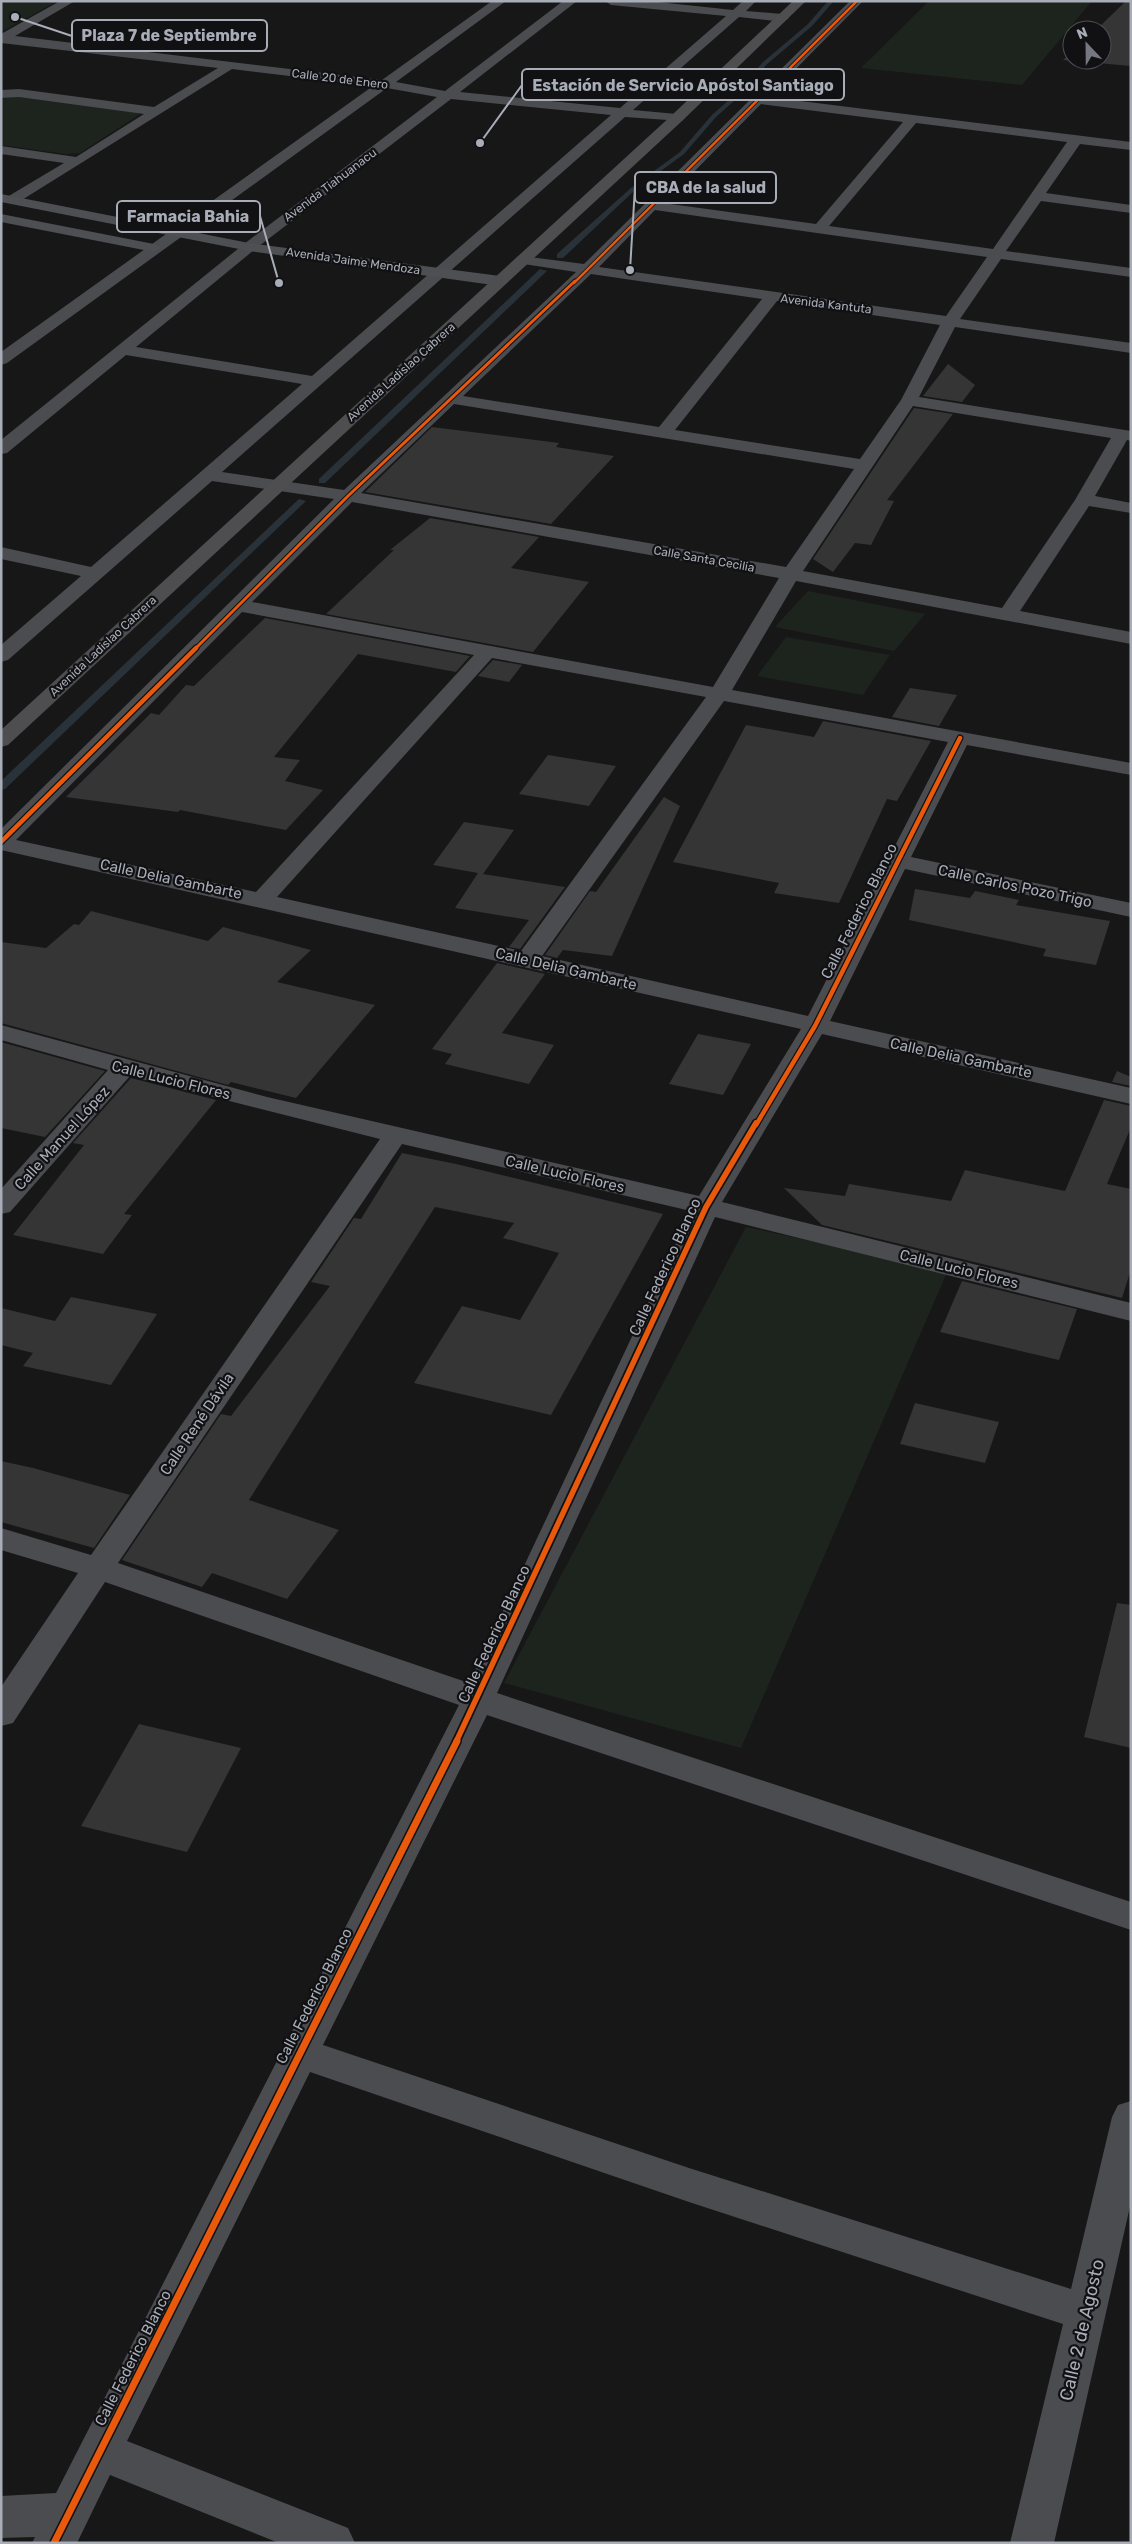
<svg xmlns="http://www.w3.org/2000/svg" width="1132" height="2544" font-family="Rubik,sans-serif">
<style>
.green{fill:#1d241e}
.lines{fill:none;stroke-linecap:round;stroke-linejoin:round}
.stream{fill:#2a3239;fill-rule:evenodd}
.building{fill:#353536}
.minor{fill:#4b4c50;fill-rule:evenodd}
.major{fill:#4d4f52;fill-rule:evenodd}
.highway{fill:#4e4e51;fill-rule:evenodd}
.cycleway-far4-casing{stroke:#111113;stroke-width:4}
.cycleway-far3-casing{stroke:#111113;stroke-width:5}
.cycleway-far2-casing{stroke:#111113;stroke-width:7}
.cycleway-far1-casing{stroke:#111113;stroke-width:9}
.cycleway-casing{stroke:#111113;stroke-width:10}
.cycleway-far4{stroke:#e8590c;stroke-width:2.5}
.cycleway-far3{stroke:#e8590c;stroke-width:3}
.cycleway-far2{stroke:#e8590c;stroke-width:4.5}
.cycleway-far1{stroke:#e8590c;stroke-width:5.5}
.cycleway{stroke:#e8590c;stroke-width:7}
.labels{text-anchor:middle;stroke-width:4.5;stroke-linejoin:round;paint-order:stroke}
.far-street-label{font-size:12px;fill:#a8adb8;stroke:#111113}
.street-label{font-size:15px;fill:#a8adb8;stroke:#111113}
.near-street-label{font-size:18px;fill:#a8adb8;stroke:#111113}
.leader{fill:none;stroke:#a8adb8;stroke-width:2}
.callout-dot{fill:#a8adb8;stroke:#111113;stroke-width:2}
.callout{fill:#111113;stroke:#a8adb8;stroke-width:2}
.callout-label{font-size:16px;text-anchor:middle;font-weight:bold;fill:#a8adb8}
</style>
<rect width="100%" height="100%" fill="#171717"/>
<g class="green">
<polygon points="1,1 58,1 1,32"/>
<polygon points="929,1 1092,1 1022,85 861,68"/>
<polygon points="18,96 136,112 140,114 80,153 66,154 1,145 1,99"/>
<polygon points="808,591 925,614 894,651 775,627"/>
<polygon points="786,637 890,655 863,695 757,676"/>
<polygon points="746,1227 948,1270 741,1748 504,1683"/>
</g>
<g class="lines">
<g class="stream">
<polygon points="828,1 834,1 812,26 766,65 744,92 716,117 684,154 635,190 563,258 557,258 557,254 631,188 680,152 712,115 740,90 762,63 808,24"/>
<polygon points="540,269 547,271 325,483 319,483 319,479"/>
<polygon points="299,499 306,501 5,789 1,790 1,781"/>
</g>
</g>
<g class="building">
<polygon points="1126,1 1131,1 1131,66 1063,60 1072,52 1072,60 1102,60 1102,30 1096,30"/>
<polygon points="948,364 975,385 962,402 923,396"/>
<polygon points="914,408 953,414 887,500 894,501 871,545 855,543 833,572 813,559"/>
<polygon points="432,427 559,443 556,447 614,456 551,524 365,492"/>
<polygon points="430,518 539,537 511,568 589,582 533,652 326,614 394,550 390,550"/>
<polygon points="265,618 470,656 456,672 358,654 274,757 300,760 285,781 323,790 286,830 180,810 178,812 66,797 151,713 159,715 186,685 194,686"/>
<polygon points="493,660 522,665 509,682 478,676"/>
<polygon points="910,688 957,695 939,726 892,717"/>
<polygon points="823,721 931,741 897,801 887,799 839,903 774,893 779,883 673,862 746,725 814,737"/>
<polygon points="548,755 616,766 589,806 519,794"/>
<polygon points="664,797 680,806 612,956 563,950 557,958 545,955 590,891 596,892"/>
<polygon points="464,822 514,830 483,874 565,887 520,949 509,947 529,920 455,908 478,873 433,865"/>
<polygon points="915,889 970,898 975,891 1019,900 1016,905 1110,921 1096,965 1043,956 1046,949 909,920"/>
<polygon points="91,911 208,941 223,927 311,950 277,982 375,1005 296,1098 231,1082 228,1085 1,1023 1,942 46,948 74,924 79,925"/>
<polygon points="497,963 545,974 502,1033 554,1045 529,1084 445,1064 452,1054 432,1049"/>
<polygon points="698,1034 751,1044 723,1095 669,1084"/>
<polygon points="1,1042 105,1071 45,1137 1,1128"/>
<polygon points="1117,1071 1131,1077 1131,1086 1112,1082"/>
<polygon points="131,1078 216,1100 124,1214 132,1215 103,1254 13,1235 84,1145 73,1143"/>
<polygon points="1104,1100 1131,1106 1131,1127 1107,1184 1131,1189 1131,1269 1122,1298 822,1225 784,1188 845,1196 849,1184 951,1201 965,1170 1065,1191"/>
<polygon points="402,1153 456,1164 663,1214 551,1415 414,1383 462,1306 520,1320 559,1253 503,1238 514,1223 435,1207 249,1500 339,1530 287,1599 212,1573 202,1587 122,1560 221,1414 231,1416 330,1286 311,1282 354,1218 361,1219"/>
<polygon points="962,1281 1077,1309 1059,1360 940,1332"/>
<polygon points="71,1297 157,1314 111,1385 23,1366 33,1353 1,1345 1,1308 55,1321"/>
<polygon points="915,1403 999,1422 985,1463 900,1444"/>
<polygon points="1,1461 33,1468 130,1495 94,1548 1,1522"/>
<polygon points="1117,1603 1131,1605 1131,1748 1084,1737"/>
<polygon points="139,1724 241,1748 187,1852 81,1826"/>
</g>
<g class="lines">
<path class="minor" d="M60,1H75L15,36L382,80L492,1H506L396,82L445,91L563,1H577L460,92L620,108L726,16L611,5L605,1H649L733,10L743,1H756L746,11L783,14L789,18L783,22L739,17L633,110L677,114L682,115L684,118L682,121L625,117L222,472L344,490L576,272L517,263L515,260L517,257L522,256L584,264L850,1H863L768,97L1131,142V150L1080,144L1046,193L1131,205V213L1041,201L1006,251L1131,268V277L1001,259L960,319L1131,343V353L955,327L919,397L1131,431V441L1127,440L1095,496L1131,503V513L1089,506L1020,611L1131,632V644L796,581L732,690L1131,763V775L967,745L911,857L1131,903V917L905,869L830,1021L1131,1088V1104L822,1034L722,1202L1131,1303V1321L715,1217L497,1693L1131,1902V1930L487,1715L323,2045L689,2168L1071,2289L1112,2117L1118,2105L1131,2101V2202L1054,2543H1010L1063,2324L689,2202L310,2072L127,2441L348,2528L355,2543H279L110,2475L77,2543H32L35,2537L1,2538V2496L56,2493L459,1705L105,1582L13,1723L1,1726V1687L78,1573L1,1550V1528L91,1555L380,1139L130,1076L10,1212L1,1214V1189L108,1070L1,1040V1025L267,1097L699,1196L801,1029L1,850V829L334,499L212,481L8,660L1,662V645L81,576L1,559V547L91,567L302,384L126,355L7,453L1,454V440L244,244L437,97L387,88L7,363L1,365V352L373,86L232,69L17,203H7L5,200L7,197L64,163L1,154V146L76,157L144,114L19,97L1,98V90L19,89L154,107L218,68L1,43V34ZM451,99L611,115L312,376L136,347L254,250ZM761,104L903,122L816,224L663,203ZM916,123L1067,142L993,249L829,226ZM655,210L987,257L946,316L599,267ZM591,274L762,299L659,427L463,396ZM777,301L940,325L901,400L860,459L675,430ZM454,404L854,469L786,567L361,493ZM913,406L1111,438L1075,500L1002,608L803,571ZM352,502L779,578L713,687L252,602ZM242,612L474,655L256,892L16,840ZM492,658L706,697L521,951L277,897ZM724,701L948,742L808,1016L542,956ZM402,1144L691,1211L469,1683L118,1563Z"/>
<g class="major">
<polygon points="1,194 249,243 500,276 508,281 500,286 249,251 1,202"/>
<polygon points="1,214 154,244 161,248 154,252 1,222"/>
</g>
<polygon class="highway" points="793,1 806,1 682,121 8,745 1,747 1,730 672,115"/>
<g class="cycleway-far4-casing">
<polyline id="cycleway-far4" points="574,283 857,1"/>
</g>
<g class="cycleway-far3-casing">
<polyline id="cycleway-far3" points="195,649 348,496 575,281"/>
</g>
<g class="cycleway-far2-casing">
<g id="cycleway-far2">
<polyline points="1,842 196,648"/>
<polyline points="756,1125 815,1026 960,738"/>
</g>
</g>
<g class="cycleway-far1-casing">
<polyline id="cycleway-far1" points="456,1742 706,1207 756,1123"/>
</g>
<g class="cycleway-casing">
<polyline id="cycleway" points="54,2543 457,1741"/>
</g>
<use href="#cycleway-far4" class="cycleway-far4"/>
<use href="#cycleway-far3" class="cycleway-far3"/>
<use href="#cycleway-far2" class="cycleway-far2"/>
<use href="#cycleway-far1" class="cycleway-far1"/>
<use href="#cycleway" class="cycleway"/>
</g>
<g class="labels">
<g class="far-street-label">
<text transform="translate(340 79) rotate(7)" y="4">Calle 20 de Enero</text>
<text transform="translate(330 185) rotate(-37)" y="4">Avenida Tiahuanacu</text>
<text transform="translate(353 261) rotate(8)" y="4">Avenida Jaime Mendoza</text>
<text transform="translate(826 304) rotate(7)" y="4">Avenida Kantuta</text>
<text transform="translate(401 372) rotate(-42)" y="4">Avenida Ladislao Cabrera</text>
<text transform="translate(704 559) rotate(10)" y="4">Calle Santa Cecilia</text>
<text transform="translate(103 646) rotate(-43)" y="4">Avenida Ladislao Cabrera</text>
</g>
<g class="street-label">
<text transform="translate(171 879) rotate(12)" y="5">Calle Delia Gambarte</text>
<text transform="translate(1015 886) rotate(12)" y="5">Calle Carlos Pozo Trigo</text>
<text transform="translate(859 911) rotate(-63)" y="5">Calle Federico Blanco</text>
<text transform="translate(566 969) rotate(13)" y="5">Calle Delia Gambarte</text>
<text transform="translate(961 1058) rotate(12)" y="5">Calle Delia Gambarte</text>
<text transform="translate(171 1080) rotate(14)" y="5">Calle Lucio Flores</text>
<text transform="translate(62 1138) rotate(-48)" y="5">Calle Manuel López</text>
<text transform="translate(565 1174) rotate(13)" y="5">Calle Lucio Flores</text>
<text transform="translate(665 1267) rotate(-65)" y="5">Calle Federico Blanco</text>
<text transform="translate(959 1269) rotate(14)" y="5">Calle Lucio Flores</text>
<text transform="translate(197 1424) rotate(-56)" y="5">Calle René Dávila</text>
<text transform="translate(494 1634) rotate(-65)" y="5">Calle Federico Blanco</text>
<text transform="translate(314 1996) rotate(-63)" y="5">Calle Federico Blanco</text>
<text transform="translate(133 2358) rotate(-63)" y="5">Calle Federico Blanco</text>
</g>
<g class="near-street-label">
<text transform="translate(1082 2330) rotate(-77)" y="6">Calle 2 de Agosto</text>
</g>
</g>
<path class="leader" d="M15 17L72 36M480 143L522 85M630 270L635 187M279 283L260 216"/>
<g class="callout-dot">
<circle cx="15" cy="17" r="5"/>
<circle cx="480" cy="143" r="5"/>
<circle cx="630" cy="270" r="5"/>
<circle cx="279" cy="283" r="5"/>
</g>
<g class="callout">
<rect x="72" y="20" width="195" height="31" rx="5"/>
<rect x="522" y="69" width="322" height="31" rx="5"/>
<rect x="635" y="172" width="141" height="31" rx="5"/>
<rect x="117" y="201" width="143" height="31" rx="5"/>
</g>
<g class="callout-label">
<text x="169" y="41">Plaza 7 de Septiembre</text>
<text x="683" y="91">Estación de Servicio Apóstol Santiago</text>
<text x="706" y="193">CBA de la salud</text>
<text x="188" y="222">Farmacia Bahia</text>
</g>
<rect width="1132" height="2544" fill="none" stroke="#a8adb8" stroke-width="5"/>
<g transform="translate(1087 45) rotate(338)"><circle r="24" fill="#111113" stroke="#4d4f55"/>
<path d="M0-4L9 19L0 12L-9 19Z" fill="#757880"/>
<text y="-8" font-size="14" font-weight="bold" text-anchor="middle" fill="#a8adb8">N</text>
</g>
</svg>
